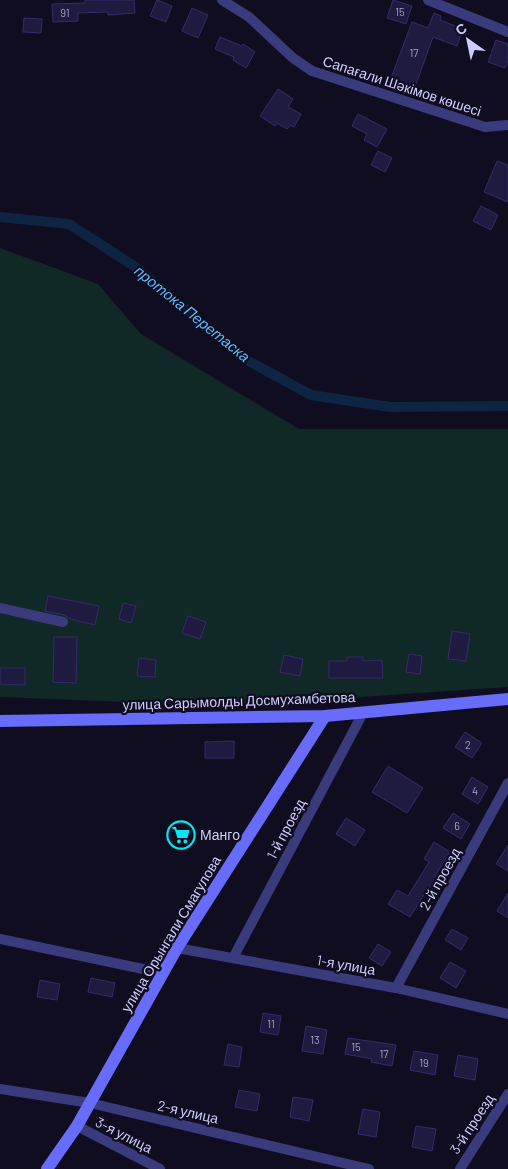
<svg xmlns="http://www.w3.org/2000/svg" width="508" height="1169" font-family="Barlow,sans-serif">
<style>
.green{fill:#102926}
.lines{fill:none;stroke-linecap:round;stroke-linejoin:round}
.canal{stroke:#0d2543;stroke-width:10}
.building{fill:#1f1a3f;stroke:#352c6b}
.street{stroke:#393b7d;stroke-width:10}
.secondary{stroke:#676cfa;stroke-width:12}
.labels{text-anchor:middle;stroke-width:4.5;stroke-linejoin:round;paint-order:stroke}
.number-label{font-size:11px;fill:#a3a0ce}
.street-label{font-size:14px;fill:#cfcdfd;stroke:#0f0d1f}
.poi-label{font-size:14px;fill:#cfcdfd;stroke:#0f0d1f;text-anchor:start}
.water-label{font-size:15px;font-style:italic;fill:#5ebbfa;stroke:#0f0d1f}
</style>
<rect width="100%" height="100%" fill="#0f0d1f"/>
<polygon class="green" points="0,248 98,284 141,334 299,429 508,429 508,687 228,706 0,697"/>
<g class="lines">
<polyline class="canal" points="0,217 69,224 137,268 243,358 311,395 390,407 508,406"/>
</g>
<g class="building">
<polygon points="85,0 134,0 135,13 108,15 108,12 78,13 78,21 53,22 52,4 85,3"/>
<polygon points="157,0 172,6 166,22 150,16"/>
<polygon points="393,0 412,6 406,24 387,18"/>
<polygon points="192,8 208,15 198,38 182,31"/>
<polygon points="434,13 441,16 440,20 463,29 457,46 433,37 415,87 391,78 412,22 428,28"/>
<polygon points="24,18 42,19 41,33 23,32"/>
<polygon points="220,37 242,46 243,44 255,52 246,68 233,60 234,57 215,49"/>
<polygon points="496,40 508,44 508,61 505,68 488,62"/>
<polygon points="278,89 293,99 288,107 301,114 294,127 290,125 287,129 277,123 275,126 260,116"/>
<polygon points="358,114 387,129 377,147 364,140 367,134 352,126"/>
<polygon points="378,151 392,158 385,172 371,165"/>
<polygon points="497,161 508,165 508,202 484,192"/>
<polygon points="481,206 498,215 491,230 473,221"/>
<polygon points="48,596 99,606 95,625 71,619 64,615 45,611"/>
<polygon points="123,603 136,606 131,623 119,619"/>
<polygon points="188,616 206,622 200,639 182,633"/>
<polygon points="452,631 470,634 466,661 448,659"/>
<polygon points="54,637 77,637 76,683 53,682"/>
<polygon points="409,654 422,656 420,674 406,672"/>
<polygon points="284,655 303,659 300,676 280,672"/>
<polygon points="347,657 363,657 363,661 382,660 383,678 329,678 329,661 347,661"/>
<polygon points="139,658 156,660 155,677 137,676"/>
<polygon points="0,668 25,668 25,685 0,684"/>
<polygon points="465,732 482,743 472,758 455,747"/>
<polygon points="234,741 234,758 205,758 205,742"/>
<polygon points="388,766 423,788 407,813 372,792"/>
<polygon points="472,777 488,787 478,804 462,794"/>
<polygon points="453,813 470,824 461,839 443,828"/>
<polygon points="346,818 365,830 355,846 336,834"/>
<polygon points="178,821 195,831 182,850 166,840"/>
<polygon points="434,842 450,852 435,876 441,880 430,896 425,893 410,917 388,904 397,890 408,896 429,862 424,859"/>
<polygon points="508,845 508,871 496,864"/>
<polygon points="508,893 508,918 497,911"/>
<polygon points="452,929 468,938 461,950 445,940"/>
<polygon points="378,944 391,952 382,966 369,958"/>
<polygon points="450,962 466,971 456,988 440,978"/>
<polygon points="91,978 115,983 112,997 88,992"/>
<polygon points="40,980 60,984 57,1000 37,997"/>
<polygon points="263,1013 281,1016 278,1035 260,1032"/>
<polygon points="306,1026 327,1030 323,1054 302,1051"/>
<polygon points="348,1038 396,1045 392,1066 371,1062 372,1059 345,1054"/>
<polygon points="228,1044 242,1047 239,1067 224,1065"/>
<polygon points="414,1051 438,1055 435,1075 410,1070"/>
<polygon points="458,1055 478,1059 475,1080 454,1076"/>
<polygon points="239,1090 260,1094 257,1111 235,1107"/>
<polygon points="293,1097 313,1100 309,1121 290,1117"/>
<polygon points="363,1109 380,1112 376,1137 358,1134"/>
<polygon points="416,1126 436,1129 432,1151 412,1147"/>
</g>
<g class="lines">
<g class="street">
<polyline points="222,0 249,17 293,58 312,71 485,127 508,125"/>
<polyline points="428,0 508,32"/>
<polyline points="0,608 63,622"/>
<polyline points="0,939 162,973"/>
<polyline points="177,948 396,988 508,1014"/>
<polyline points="233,958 363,713"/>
<polyline points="396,988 508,783"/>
<polyline points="0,1089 90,1103 369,1169"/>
<polyline points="77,1126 160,1169"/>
<polyline points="460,1169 508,1094"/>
</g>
<g class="secondary">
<polyline points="0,721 325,716 508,699"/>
<polyline points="47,1169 77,1126 177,948 325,716"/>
</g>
</g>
<defs>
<g id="supermarket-ring" transform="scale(1.4375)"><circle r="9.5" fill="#0f0d1f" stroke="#07e6ef" stroke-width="1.5"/><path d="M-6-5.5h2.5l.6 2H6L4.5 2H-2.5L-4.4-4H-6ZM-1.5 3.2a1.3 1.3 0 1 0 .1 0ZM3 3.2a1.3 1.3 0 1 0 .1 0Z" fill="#07e6ef"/></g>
</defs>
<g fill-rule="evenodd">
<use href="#supermarket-ring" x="181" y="835"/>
</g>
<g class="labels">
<g class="number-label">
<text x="400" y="16">15</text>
<text x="65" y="17">91</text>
<text x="414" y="57">17</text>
<text x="468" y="749">2</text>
<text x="475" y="795">4</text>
<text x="457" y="830">6</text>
<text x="271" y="1028">11</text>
<text x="315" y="1044">13</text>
<text x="356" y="1051">15</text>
<text x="384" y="1058">17</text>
<text x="424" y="1067">19</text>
</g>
<g class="street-label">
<text transform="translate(402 86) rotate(18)" y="5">Сапағали Шәкімов көшесі</text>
<text transform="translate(239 701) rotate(-2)" y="5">улица Сарымолды Досмухамбетова</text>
<text transform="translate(286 829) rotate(-62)" y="5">1-й проезд</text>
<text transform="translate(440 879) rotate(-61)" y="5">2-й проезд</text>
<text transform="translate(171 934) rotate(-59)" y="5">улица Орынгали Смагулова</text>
<text transform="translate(346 965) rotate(10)" y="5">1-я улица</text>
<text transform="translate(188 1112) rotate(13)" y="5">2-я улица</text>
<text transform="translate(472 1124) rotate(-57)" y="5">3-й проезд</text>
<text transform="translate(124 1135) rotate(27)" y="5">3-я улица</text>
</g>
<g class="poi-label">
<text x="200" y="840">Манго</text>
</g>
<g class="water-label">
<text transform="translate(192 314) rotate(39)" y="5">протока Перетаска</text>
</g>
</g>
<g transform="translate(468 40) rotate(327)" stroke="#0f0d1f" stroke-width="4" paint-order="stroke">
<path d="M0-4L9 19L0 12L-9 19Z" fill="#cfcdfd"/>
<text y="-8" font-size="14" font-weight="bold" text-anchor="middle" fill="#cfcdfd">С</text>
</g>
</svg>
